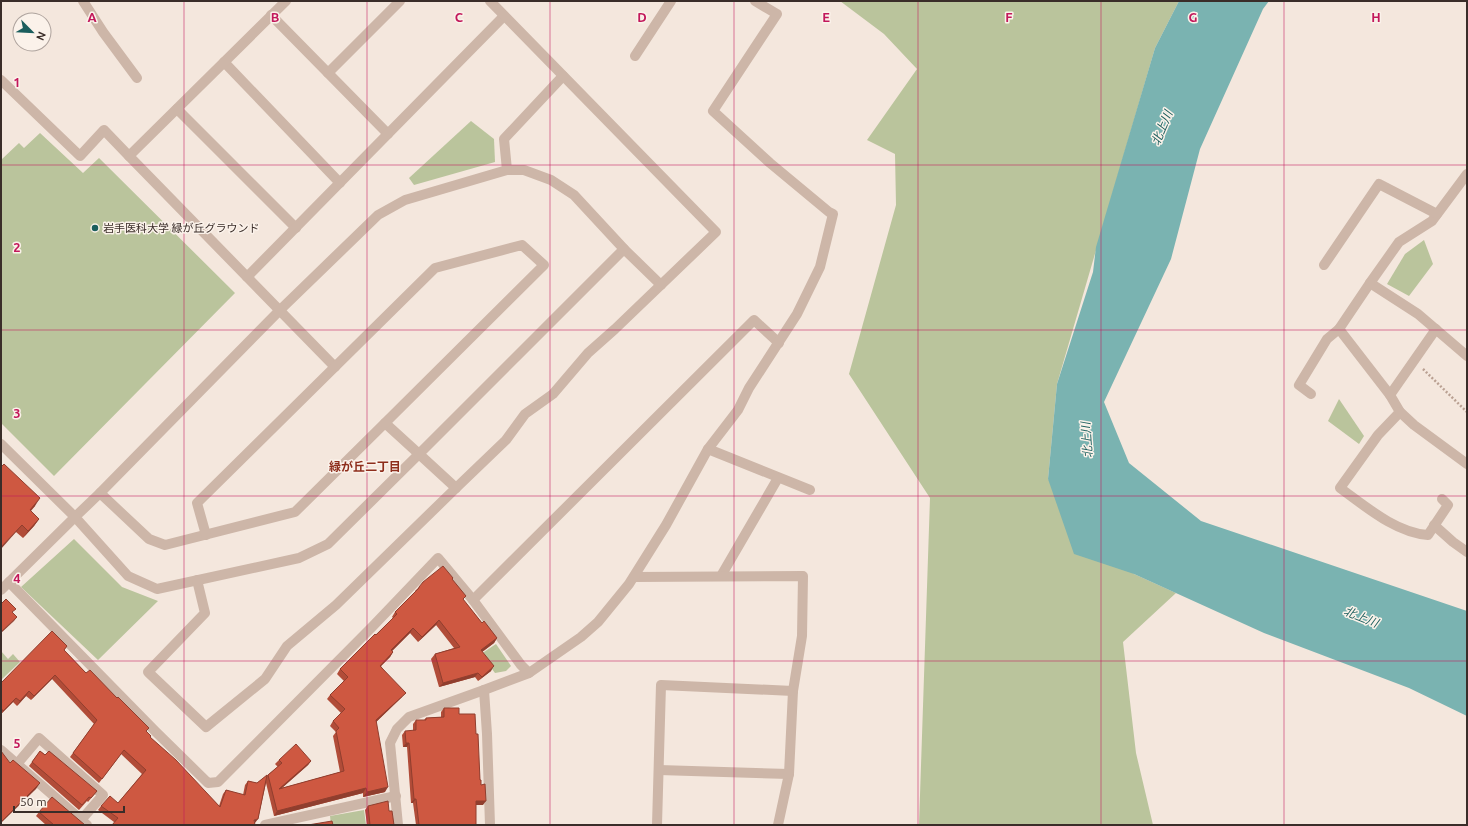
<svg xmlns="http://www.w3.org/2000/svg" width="1468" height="826" font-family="Ubuntu,'Noto Sans JP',sans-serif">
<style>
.green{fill:#bac49c}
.water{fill:#7ab3b1}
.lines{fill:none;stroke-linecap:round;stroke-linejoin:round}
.path{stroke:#b9a092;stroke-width:2.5;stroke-dasharray:2 2;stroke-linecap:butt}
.minor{stroke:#cdb6a8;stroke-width:10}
.wall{fill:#b14c38}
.shaded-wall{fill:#903e2e}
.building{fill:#ce5841;stroke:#903e2e}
.grid{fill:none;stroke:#c2185b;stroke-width:1;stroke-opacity:0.55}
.poi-dot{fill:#1b5e5d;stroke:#fbf2ea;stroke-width:1.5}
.labels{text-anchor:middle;stroke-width:3;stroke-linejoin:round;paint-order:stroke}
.poi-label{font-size:11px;fill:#3a2d29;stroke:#fbf2ea;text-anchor:start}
.water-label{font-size:12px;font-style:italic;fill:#1b5e5d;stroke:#fbf2ea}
.neighbourhood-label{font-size:12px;font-weight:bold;fill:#8e2e1c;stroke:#fbf2ea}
.grid-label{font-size:13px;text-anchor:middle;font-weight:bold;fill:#c2185b;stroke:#fbf2ea;stroke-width:3;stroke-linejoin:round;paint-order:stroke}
</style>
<rect width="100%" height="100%" fill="#f4e7dd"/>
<g class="green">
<polygon points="840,1 1179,1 1155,48 1057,384 1048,479 1134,574 1176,593 1123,642 1136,753 1153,825 919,825 930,498 849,374 896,205 895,154 867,140 917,69 884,34"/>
<polygon points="471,121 494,139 495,162 414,185 409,178"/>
<polygon points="40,133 83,173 99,158 235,293 54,476 1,423 1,160 19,143 24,148"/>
<polygon points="1424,240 1433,264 1409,296 1387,284 1405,254"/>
<polygon points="1339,399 1364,436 1359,444 1328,421"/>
<polygon points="74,539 122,587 158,601 98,660 21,587"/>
<polygon points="496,644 511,666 506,671 495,673 481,654"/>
<polygon points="1,651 8,659 13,654 20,662 1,680"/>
<polygon points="364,810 366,825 331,825 330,816"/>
</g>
<polygon class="water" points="1179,1 1269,1 1263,9 1200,149 1171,259 1104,402 1129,463 1201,521 1467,611 1467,716 1409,688 1264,633 1134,574 1074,554 1048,479 1057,384 1093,272 1096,247 1155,48"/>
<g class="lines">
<polyline class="path" points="1423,369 1467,412"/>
<g class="minor">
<polyline points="83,1 103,32 137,78"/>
<polyline points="271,15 388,134"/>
<polyline points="635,56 671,1"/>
<polyline points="224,62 340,183"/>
<polyline points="328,73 400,1"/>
<polyline points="1,80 80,156 104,130 129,156 286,1"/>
<polyline points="177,109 296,228"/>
<polyline points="129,156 335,367"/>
<polyline points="507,170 524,170 551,180 574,195 624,249"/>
<polyline points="1467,174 1432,221 1399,242 1370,283 1418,314 1467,356"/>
<polyline points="1324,265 1379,184 1437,214"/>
<polyline points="247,277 504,16"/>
<path d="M1339,329L1390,395L1400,412L1378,435L1340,488C1365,506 1396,533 1428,535L1448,505L1442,499"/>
<polyline points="1311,394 1299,385 1327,339 1339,329 1370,283"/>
<polyline points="1390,395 1436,329"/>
<polyline points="1400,412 1414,425 1467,464"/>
<polygon points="385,423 419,454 328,544 299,558 157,589 128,576 75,517 100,493 149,539 165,545 295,512"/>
<polyline points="1,444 75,517 1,590"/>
<polyline points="708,449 810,490"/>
<polyline points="456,488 419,454 624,249 661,285"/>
<polyline points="100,493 280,310 378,215 405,200 507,170 504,139 563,76"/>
<polyline points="1434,525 1453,542 1467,552"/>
<polyline points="206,535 197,503 435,268 522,245 544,265 385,423"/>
<polyline points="721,576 778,478"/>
<polyline points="634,577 803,576 802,636 793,691 789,774 778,825"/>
<polyline points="197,580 205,613 148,672 206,727 265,679 287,646 336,605 456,488 506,440 525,414 553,394 588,353 615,329 716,232 490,1"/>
<polyline points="9,582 155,731 208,783 218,782 372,627 438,558 473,600 521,665 529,673"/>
<polyline points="473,600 754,320 779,343"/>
<polyline points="1,750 87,825"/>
<polyline points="17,764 39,738 103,795 81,820"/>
<polyline points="659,770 789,774"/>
<polyline points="265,825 396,796"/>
<polyline points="398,825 390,743 397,729 409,717 484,690"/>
<polyline points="490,825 487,734 484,690 529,673 581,637 598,622 629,584 666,525 708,449 738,410 749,388 797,314 820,267 833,214 829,212 770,163 713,111 777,14 755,1"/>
<polyline points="657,825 661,685 793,691"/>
</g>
</g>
<g class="wall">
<polygon points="1,467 35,506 31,511 39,519 34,526 23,538 16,532"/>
<polygon points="453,578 452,579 463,600 482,623 497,638 494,643 482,652 491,671 478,681 475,677 439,687 431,659 435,654 454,648 436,625 418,642 410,633 392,651 393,652 390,657 381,666 402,697 376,722 385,792 363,797 363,793 274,816 266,783 258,819 114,822 98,810 101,806 118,803 142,774 121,754 99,783 70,757 94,724 52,679 31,700 26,696 17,706 13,702 1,714 1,683 67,646 64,650 86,673 146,732 150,737 219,806 223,794 226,790 243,795 245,785 248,781 257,783 278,767 275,764 279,760 311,761 308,765 282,788 340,772 333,736 336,732 330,726 333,721 341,713 327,699 330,695 344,681 337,674 340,669 393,618 392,617 395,612 416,592 415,591 419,587"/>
<polygon points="444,708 459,714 476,734 480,780 483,805 476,805 476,825 416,825 413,803 411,803 407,747 403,747 402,735 405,731 413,731 413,724 416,720 424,720 426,718 441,717 441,712"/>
<polygon points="40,751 97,791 88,802 87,801 79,810 29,766"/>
<polygon points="368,806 389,811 394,825 367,825 365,810"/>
<polygon points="39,812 85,825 46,825 36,816"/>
</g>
<g class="shaded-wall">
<polygon points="40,498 35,506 24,517 30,510"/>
<polygon points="39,519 34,526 23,538 28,531"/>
<polygon points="22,525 16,532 1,549 1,547"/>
<polygon points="17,617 14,621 1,633 1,632"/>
<polygon points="439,620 436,625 418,642 422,637"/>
<polygon points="413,628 410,633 388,655 391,650"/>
<polygon points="497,638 494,643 478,655 481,650"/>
<polygon points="393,652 390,657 377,670 380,666"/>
<polygon points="494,666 491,671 478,681 482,677"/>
<polygon points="478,673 475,677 439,687 443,683"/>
<polygon points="55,675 52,679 31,700 34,696"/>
<polygon points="29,691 26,696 17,706 20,701"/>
<polygon points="406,693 402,697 373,725 376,720"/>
<polygon points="16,698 13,702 1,714 3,711"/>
<polygon points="406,743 409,743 407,747 403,747"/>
<polygon points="311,761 308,765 275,794 279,789"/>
<polygon points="40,783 36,789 1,823 1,822"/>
<polygon points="388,787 385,792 363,797 367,792"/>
<polygon points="366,788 363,793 274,816 277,811"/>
<polygon points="414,799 416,799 413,803 411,803"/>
<polygon points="476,801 486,801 483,805 473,805"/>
<polygon points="258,819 255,823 254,820"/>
</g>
<g class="building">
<polygon points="4,464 40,498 30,510 39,519 28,531 22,525 1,547 1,467"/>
<polygon points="443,566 453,578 452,579 466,596 463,599 482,623 484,621 497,638 481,650 494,666 482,677 478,673 443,683 435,654 460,647 439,620 422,637 413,628 391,650 393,652 380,666 406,693 376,720 388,787 367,792 366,788 277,811 268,775 282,763 279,760 296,744 311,761 279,789 344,771 336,731 339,728 333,721 345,709 330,695 348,677 340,669 375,634 376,635 397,614 395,612 419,588 419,587 423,582"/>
<polygon points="6,599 16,609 12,612 17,617 1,632 1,604"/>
<polygon points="52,631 67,646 64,650 86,673 90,670 117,698 118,697 149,728 146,731 151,736 150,737 176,760 220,807 226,790 245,795 248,781 257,783 267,775 258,819 254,820 255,825 112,825 118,818 101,806 110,796 118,803 146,770 124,750 102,779 73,753 97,720 55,675 34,696 29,691 20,701 16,698 3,711 1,708 1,683"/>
<polygon points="444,708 459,708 459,714 475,714 476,734 478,734 480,780 481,780 481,785 485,784 486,801 476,801 476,825 419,825 416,799 414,799 409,743 406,743 405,731 416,730 416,720 426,720 426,718 444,717"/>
<polygon points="1,751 10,763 13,760 40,783 1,822"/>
<polygon points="40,751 45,755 49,751 97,791 91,798 89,797 82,805 32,762"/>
<polygon points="52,797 85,825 54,825 39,812"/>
<polygon points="388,801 389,811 392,811 394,825 370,825 368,806"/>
<polygon points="332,821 333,825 308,825"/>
</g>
<path class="grid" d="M184,1V825M367,1V825M550,1V825M734,1V825M918,1V825M1101,1V825M1284,1V825M1,165H1467M1,330H1467M1,496H1467M1,661H1467"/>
<circle class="poi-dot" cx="95" cy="228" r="4"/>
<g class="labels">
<g class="poi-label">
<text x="103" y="232">岩手医科大学 緑が丘グラウンド</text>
</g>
<g class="water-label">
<text transform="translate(1162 128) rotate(-67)" y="4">北上川</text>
<text transform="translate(1087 440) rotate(-94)" y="4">北上川</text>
<text transform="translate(1361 617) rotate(22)" y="4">北上川</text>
</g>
<g class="neighbourhood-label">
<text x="365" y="471">緑が丘二丁目</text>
</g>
</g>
<g class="grid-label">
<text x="92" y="22">A</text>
<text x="275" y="22">B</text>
<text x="459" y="22">C</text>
<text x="642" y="22">D</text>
<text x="826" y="22">E</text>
<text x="1009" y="22">F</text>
<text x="1193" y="22">G</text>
<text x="1376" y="22">H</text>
<text x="17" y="87">1</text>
<text x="17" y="252">2</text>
<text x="17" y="418">3</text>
<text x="17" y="583">4</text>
<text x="17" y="748">5</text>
</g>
<rect width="1468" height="826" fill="none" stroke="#3a2d29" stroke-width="4"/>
<g transform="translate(32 32) rotate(114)"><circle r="19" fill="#fbf2ea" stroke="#aea39d"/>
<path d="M0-3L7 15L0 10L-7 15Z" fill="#1b5e5d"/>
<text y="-6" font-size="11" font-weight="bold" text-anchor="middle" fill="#3a2d29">N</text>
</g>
<path d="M14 806v6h110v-6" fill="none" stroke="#3a2d29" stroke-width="2"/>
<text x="20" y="806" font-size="12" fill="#3a2d29" stroke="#fbf2ea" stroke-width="3" paint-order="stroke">50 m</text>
</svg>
